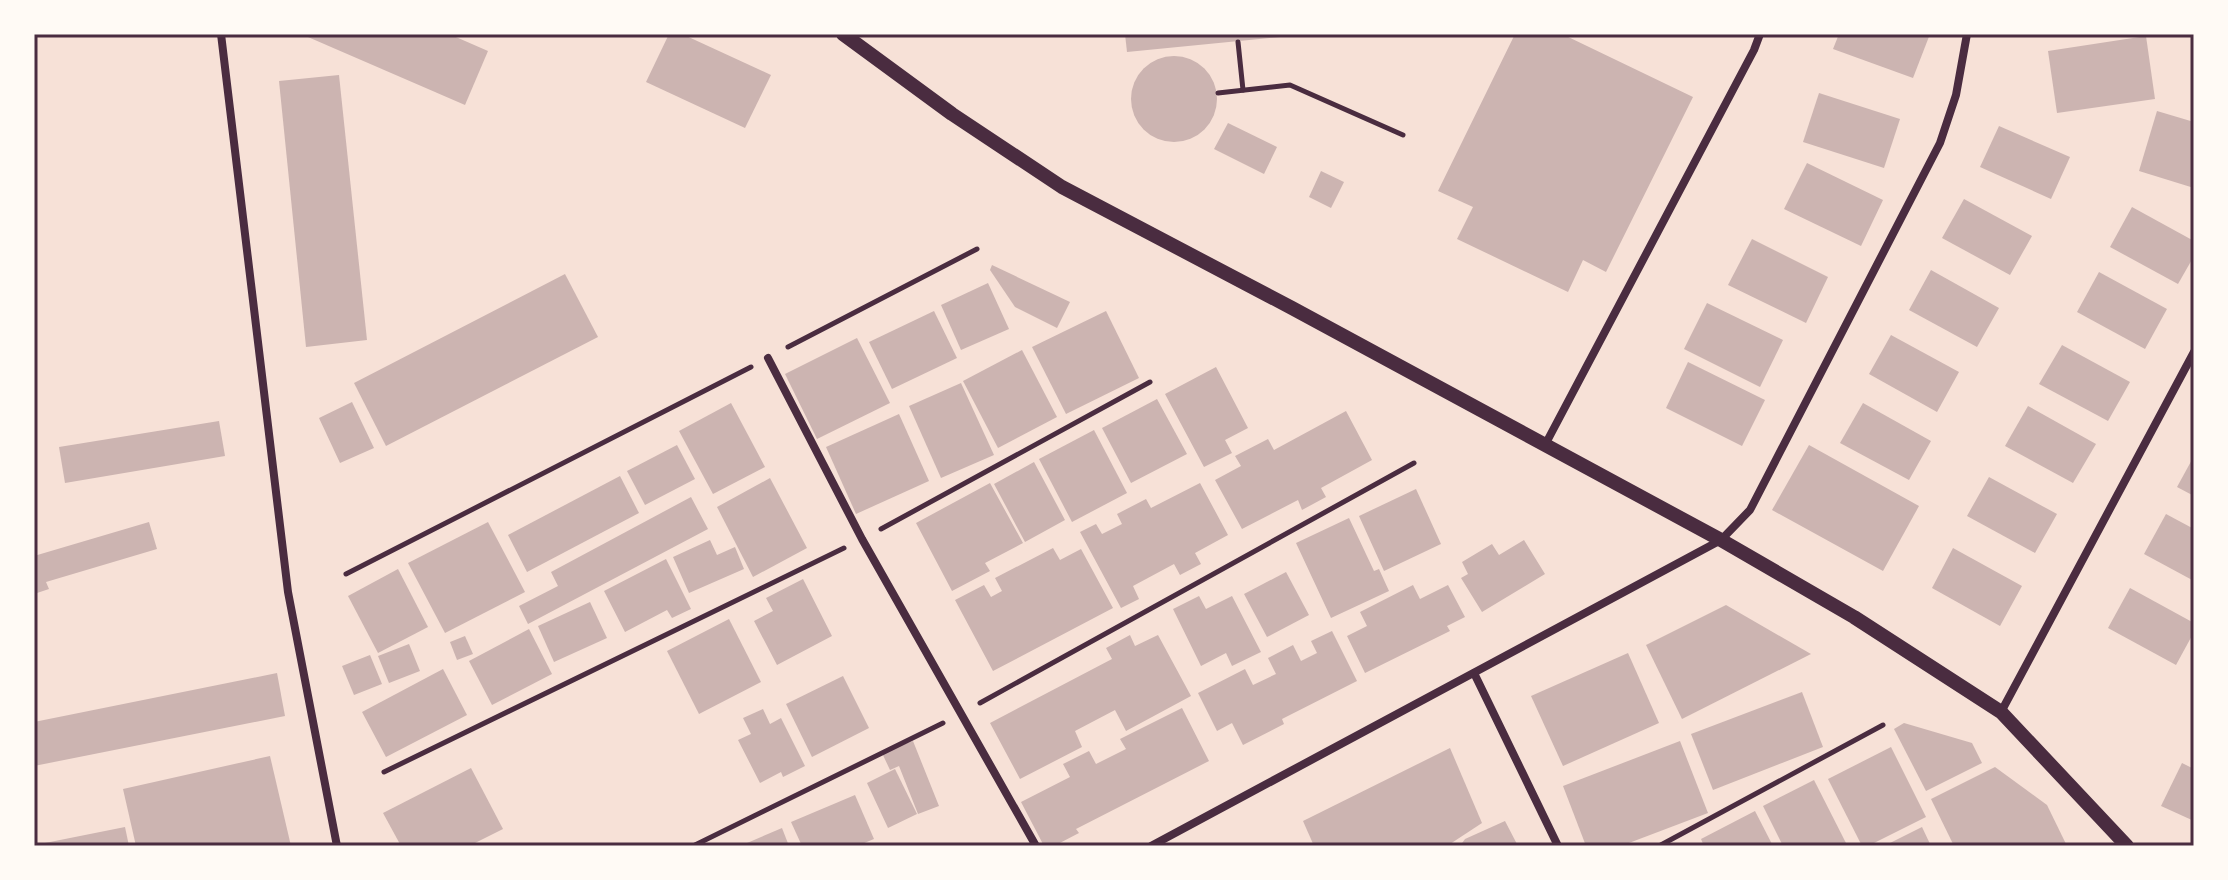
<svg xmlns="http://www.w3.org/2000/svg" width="2228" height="880" font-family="'Noto Sans',sans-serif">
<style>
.building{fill:#ccb4b1}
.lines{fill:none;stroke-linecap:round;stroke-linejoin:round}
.path{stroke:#4a2c40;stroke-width:5}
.minor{stroke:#4a2c40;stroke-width:8}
.tertiary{stroke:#4a2c40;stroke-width:14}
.neatline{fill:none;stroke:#4a2c40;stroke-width:3}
</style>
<rect width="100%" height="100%" fill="#f7e1d7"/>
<g class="building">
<polygon points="301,34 449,34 488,51 465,105"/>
<polygon points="669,34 682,34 771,75 745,128 646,82"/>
<polygon points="1125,34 1291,34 1291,36 1127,52"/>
<polygon points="1515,34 1562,34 1693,97 1606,272 1583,260 1568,292 1457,239 1473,207 1438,191"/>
<polygon points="1839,34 1930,34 1913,78 1833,49"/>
<polygon points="2146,36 2155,99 2057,113 2048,51"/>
<circle cx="1174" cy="99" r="43"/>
<polygon points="339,75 367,340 306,347 279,81"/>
<polygon points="1819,93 1900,119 1884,168 1803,142"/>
<polygon points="2157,111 2194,122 2194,188 2139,171"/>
<polygon points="1228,123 1277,147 1264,174 1214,149"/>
<polygon points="1999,126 2070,157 2051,199 1980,167"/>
<polygon points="1807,163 1883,200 1861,246 1784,209"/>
<polygon points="1321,171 1344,182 1331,208 1309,197"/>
<polygon points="1964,199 2032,236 2010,275 1942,238"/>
<polygon points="2132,207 2194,241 2194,256 2178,284 2110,247"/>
<polygon points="1752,239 1828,277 1806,323 1728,285"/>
<polygon points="992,265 1070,302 1057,328 1015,307 990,270"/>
<polygon points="1931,270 1999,308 1977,347 1909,310"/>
<polygon points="2099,272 2167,309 2145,349 2077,312"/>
<polygon points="565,274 598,337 386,446 354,383"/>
<polygon points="988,283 1009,329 961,350 941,305"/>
<polygon points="1707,303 1783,340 1760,387 1684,349"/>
<polygon points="934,311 957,358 892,389 869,342"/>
<polygon points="1106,311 1139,378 1066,414 1032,347"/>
<polygon points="1891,335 1959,372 1937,412 1869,374"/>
<polygon points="857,338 890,403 817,439 785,374"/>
<polygon points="2062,345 2130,382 2108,421 2039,384"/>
<polygon points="1022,350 1057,417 998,448 963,381"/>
<polygon points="1688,362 1765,400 1742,446 1666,408"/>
<polygon points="1216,367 1248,428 1225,440 1232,453 1204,467 1165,394"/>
<polygon points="961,383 994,455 941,478 909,406"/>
<polygon points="1157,399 1187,454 1131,483 1102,428"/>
<polygon points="352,402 374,448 340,463 319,418"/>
<polygon points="731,403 765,467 713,494 679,431"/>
<polygon points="1863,403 1931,441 1909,480 1840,443"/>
<polygon points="2028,406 2096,444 2073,483 2005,446"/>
<polygon points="1346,411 1372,460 1321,488 1326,497 1302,510 1298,500 1242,529 1215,480 1241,466 1235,456 1268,439 1274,450"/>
<polygon points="899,414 929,481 856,514 826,447"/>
<polygon points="219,421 225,456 65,483 59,447"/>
<polygon points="1094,430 1127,493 1072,522 1039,459"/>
<polygon points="677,445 695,479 645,505 627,471"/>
<polygon points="1809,445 1919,506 1883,571 1772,510"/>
<polygon points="2194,456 2194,496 2177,487"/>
<polygon points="1034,462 1065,520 1025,542 994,484"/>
<polygon points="620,476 639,513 527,572 508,535"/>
<polygon points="1989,477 2057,514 2035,553 1967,516"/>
<polygon points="770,478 807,548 753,577 717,507"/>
<polygon points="990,483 1023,543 985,563 990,571 952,591 916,523"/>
<polygon points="1200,483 1228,535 1195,553 1201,564 1180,575 1174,564 1133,586 1139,599 1121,608 1080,532 1096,524 1102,534 1122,524 1117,514 1146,499 1151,508"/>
<polygon points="1416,489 1441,544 1384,571 1359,516"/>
<polygon points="691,497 708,529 528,624 519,606 558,586 551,572"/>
<polygon points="2166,514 2194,529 2194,581 2144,554"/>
<polygon points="1349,518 1374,571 1379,569 1389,591 1331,618 1296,543"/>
<polygon points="149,522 157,549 46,582 49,589 34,594 34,556"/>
<polygon points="488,522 525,592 445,633 408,563"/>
<polygon points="710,540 717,555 735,547 744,569 689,593 673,557"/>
<polygon points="1524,540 1545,574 1482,612 1461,578 1468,574 1462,562 1492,544 1499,555"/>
<polygon points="1053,548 1060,560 1081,549 1113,608 993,671 955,600 984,585 991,597 1002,591 995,578"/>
<polygon points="1953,548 2022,586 2000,626 1932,588"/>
<polygon points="666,559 691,609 672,618 667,610 625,632 604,591"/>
<polygon points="398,569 428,627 378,653 348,596"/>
<polygon points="1286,572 1309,615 1267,637 1244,594"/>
<polygon points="803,579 832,636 777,665 754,621 773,611 766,598"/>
<polygon points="1413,585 1420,599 1448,585 1465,617 1447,626 1450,631 1365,673 1347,636 1367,626 1360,612"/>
<polygon points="2130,588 2194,623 2194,632 2176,665 2108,628"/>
<polygon points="1199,596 1206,609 1232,596 1261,652 1232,666 1226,653 1201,666 1173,609"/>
<polygon points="590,602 607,638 554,662 538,626"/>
<polygon points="1726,605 1811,654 1682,719 1646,645"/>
<polygon points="729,619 761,682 699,714 667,651"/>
<polygon points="529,629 552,674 492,705 469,661"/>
<polygon points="1332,631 1357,681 1282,719 1284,724 1243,745 1232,723 1217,731 1198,693 1245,669 1253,685 1276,674 1268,658 1293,645 1301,661 1317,653 1311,641"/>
<polygon points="1130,635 1135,646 1158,635 1191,696 1126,731 1115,710 1075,731 1082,747 1020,779 990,723 1112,659 1106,648"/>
<polygon points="465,636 473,654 457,660 450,642"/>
<polygon points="409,644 420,671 389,683 378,656"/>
<polygon points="1628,653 1659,723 1563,766 1531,696"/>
<polygon points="370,655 382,684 354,695 342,666"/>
<polygon points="443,669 467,715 386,757 362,712"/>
<polygon points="277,673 285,716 34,766 34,722"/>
<polygon points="843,676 869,728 812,757 786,704"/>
<polygon points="1802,692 1823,747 1713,790 1691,734"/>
<polygon points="1182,708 1209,761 1076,829 1079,833 1054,846 1044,846 1021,802 1070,777 1063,764 1089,751 1096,764 1126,749 1120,739"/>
<polygon points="763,709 770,724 781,718 805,766 783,777 781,772 760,783 738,740 751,734 743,718"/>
<polygon points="1904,723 1972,743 1982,763 1926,791 1894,729"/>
<polygon points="913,741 939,806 918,814 899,766 890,770 882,753"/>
<polygon points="1680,741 1708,813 1621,846 1586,846 1563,786"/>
<polygon points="1891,747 1926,817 1868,846 1862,846 1828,779"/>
<polygon points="1450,748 1482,823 1447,846 1314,846 1303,821"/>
<polygon points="270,756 291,846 136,846 123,789"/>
<polygon points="2182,763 2194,769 2194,821 2161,806"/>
<polygon points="1995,767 2047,805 2067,846 1954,846 1931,799"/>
<polygon points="471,768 503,829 469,846 401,846 383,813"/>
<polygon points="895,769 917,814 888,828 867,783"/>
<polygon points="1814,780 1847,845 1783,846 1763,806"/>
<polygon points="855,795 874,839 857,846 802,846 791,822"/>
<polygon points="1755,811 1773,846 1704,846 1701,839"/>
<polygon points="1505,821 1518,846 1460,846 1465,839"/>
<polygon points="125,827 129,846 35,846 35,845"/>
<polygon points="1922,827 1931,846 1884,846"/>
<polygon points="782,828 789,846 740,846"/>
</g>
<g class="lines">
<g class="path">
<polyline points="1238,42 1243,90"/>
<polyline points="1218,93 1290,85 1403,135"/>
<polyline points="788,347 977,249"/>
<polyline points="881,529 1150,382"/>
<polyline points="346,574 751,367"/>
<polyline points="980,703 1414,463"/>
<polyline points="384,772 844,548"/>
<polyline points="693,846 943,723"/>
<polyline points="1659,846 1883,725"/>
</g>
<g class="minor">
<polyline points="221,34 288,592 337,846"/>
<polyline points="768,358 862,539 1036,846"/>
<polyline points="1545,445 1754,50 1760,34"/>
<polyline points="1474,673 1558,846"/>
<polyline points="2001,712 2194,352"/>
<polyline points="1151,846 1721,540 1750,510 1940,143 1956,95 1967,34"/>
</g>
<polyline class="tertiary" points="843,34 952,114 1062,187 1292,308 1721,540 1854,617 2001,712 2127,846"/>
</g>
<rect width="2228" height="880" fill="none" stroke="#fffaf5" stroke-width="72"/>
<rect x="36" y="36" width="2156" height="808" class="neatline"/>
</svg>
